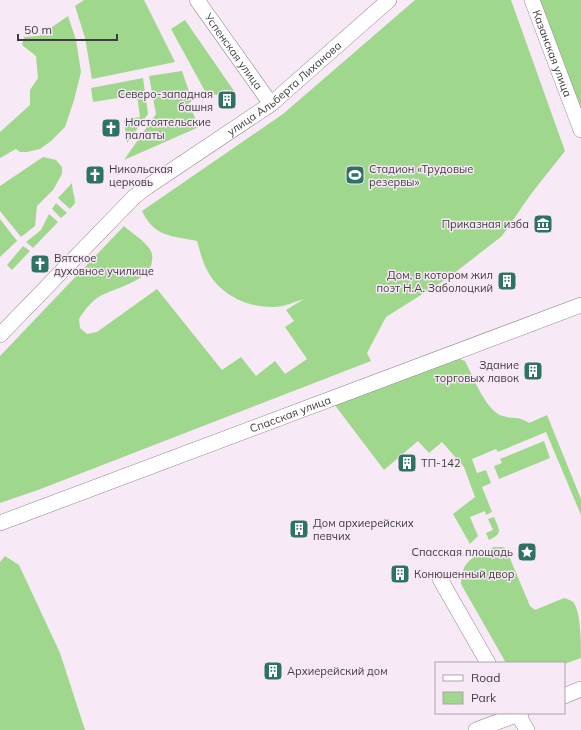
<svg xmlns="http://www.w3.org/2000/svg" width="581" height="730" font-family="Mulish,sans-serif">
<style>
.green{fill:#9fd88d}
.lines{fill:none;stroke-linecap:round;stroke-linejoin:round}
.minor-casing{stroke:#938692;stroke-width:16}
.minor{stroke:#fff;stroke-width:15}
.labels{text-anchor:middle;stroke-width:3;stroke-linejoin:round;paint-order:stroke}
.street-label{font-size:11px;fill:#403b40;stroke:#f7e9f5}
.poi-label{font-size:11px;fill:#403b40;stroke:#f7e9f5;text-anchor:start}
</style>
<rect width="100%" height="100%" fill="#f7e9f5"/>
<g class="green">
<polygon points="84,0 144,0 175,62 92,79 85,38 75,6"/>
<path d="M415,0H511L565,151L531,194L502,236L448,278L386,317L367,353L371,361L38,490L0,503V356L124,226C132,233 143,240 149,248C152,252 153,256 152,260C152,282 111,288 97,298C89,304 84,311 79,319L80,328L87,334L97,332L157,289L222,370L241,357L256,376L275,361L285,374L307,359L285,327L294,321L286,310L304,299C294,302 284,307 274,307C247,308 219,294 207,270C202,261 200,251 197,241C172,236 154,237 142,211L283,114Z"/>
<polygon points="540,0 581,0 581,108"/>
<polygon points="68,16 76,40 81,72 74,100 65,127 51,141 40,149 27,152 20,152 16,149 0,158 0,132 30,105 30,90 38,78 36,56 22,45 24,37 39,36"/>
<polygon points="185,20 234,91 223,90 217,95 206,93 171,29"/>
<polygon points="182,71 192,100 189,104 199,127 124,160 156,114 149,76"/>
<polygon points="143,78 148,114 127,143 124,120 140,117 137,95 93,102 91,88"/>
<polygon points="43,157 56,160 62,167 62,174 53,190 37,206 35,226 21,237 0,211 0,186"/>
<path d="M72,183C72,191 75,196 75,203L70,209L58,198Z"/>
<polygon points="56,203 67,213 61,218 52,209"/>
<polygon points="49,214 58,222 33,248 26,242 41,230"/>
<polygon points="0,219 17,241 0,257"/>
<polygon points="23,246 30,251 12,270 7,265"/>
<path d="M455,358L460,359L465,361C473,376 486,412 503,416C515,420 516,415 529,423L547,415L581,499V515L546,432L498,452L496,449L472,459L477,473L486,470L491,483L482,487L492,512L486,515L485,511L470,517L478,536L470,544L453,514L475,497L464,467L442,442L429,453L418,441L384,470L334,404Z"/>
<polygon points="544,441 550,458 499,479 494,466 502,463 500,459"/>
<path d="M494,517C499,530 504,533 489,540L486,533L493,530L488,519Z"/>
<path d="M494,547H503L506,549L530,606L535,610L564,598C567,599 571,600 573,602C581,610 581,644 581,658L564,664V663H506L461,584C461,560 475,556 494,547Z"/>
<polygon points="5,556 19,565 60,653 85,730 0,730 0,562"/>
</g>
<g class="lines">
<g class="minor-casing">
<g id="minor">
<path id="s1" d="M197,0L271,104"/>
<path id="s2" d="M532,0L581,130"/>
<path id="s3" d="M0,335L134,197L147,187L271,104L389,0"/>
<path id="s4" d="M0,523L581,305"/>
<polyline points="440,579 488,663"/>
<polyline points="564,696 581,689"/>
<polyline points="517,713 527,730"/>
<polyline points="476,730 521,713"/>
</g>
</g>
<use href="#minor" class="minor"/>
</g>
<defs>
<g id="building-square" transform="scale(1)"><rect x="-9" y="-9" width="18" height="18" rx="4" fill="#2e7265" stroke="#f7e9f5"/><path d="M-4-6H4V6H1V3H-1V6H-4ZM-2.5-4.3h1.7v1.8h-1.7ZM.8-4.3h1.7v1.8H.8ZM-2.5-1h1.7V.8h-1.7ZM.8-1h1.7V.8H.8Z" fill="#fff"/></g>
<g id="church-square" transform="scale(1)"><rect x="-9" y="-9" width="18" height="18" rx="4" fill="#2e7265" stroke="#f7e9f5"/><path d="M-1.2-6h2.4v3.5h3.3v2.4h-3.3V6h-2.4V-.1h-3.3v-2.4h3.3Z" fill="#fff"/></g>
<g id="stadium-square" transform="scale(1)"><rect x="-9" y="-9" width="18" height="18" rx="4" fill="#2e7265" stroke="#f7e9f5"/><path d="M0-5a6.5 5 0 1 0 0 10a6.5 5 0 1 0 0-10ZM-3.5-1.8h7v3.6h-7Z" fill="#fff"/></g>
<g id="museum-square" transform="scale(1)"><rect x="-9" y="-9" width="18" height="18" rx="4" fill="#2e7265" stroke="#f7e9f5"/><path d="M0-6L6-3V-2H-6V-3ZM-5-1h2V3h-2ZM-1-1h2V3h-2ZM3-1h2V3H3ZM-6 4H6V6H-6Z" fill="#fff"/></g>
<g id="sight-square" transform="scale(1)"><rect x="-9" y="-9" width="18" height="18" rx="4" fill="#2e7265" stroke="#f7e9f5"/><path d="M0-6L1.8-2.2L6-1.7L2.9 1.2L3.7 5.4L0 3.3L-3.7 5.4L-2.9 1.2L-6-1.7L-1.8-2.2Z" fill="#fff"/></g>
</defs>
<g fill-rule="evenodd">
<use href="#building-square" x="227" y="100"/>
<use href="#church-square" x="111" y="128"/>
<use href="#church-square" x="95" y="175"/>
<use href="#stadium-square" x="355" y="175"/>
<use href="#museum-square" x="543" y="224"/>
<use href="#church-square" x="40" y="264"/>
<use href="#building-square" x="507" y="281"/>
<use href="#building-square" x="533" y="371"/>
<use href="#building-square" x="407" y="463"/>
<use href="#building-square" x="299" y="529"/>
<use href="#sight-square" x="527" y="552"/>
<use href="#building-square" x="400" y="574"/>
<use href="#building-square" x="273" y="671"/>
</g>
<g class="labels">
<g class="street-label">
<text dy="4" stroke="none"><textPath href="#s1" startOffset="63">Успенская улица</textPath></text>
<text dy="4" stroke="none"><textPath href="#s2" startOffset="57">Казанская улица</textPath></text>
<text dy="4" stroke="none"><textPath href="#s3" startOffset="378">улица Альберта Лиханова</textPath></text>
<text dy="4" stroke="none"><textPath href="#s4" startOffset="310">Спасская улица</textPath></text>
</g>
<g class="poi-label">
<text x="213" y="98" text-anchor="end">Северо-западная<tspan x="213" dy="13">башня</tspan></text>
<text x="125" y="126">Настоятельские<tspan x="125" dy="13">палаты</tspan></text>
<text x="109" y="173">Никольская<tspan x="109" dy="13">церковь</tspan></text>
<text x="369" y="173">Стадион «Трудовые<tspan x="369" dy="13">резервы»</tspan></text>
<text x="529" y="228" text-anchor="end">Приказная изба</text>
<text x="54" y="262">Вятское<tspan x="54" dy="13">духовное училище</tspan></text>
<text x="493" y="279" text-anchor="end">Дом, в котором жил<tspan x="493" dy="13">поэт Н.А. Заболоцкий</tspan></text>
<text x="519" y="369" text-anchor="end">Здание<tspan x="519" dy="13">торговых лавок</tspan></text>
<text x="421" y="467">ТП-142</text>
<text x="313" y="527">Дом архиерейских<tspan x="313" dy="13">певчих</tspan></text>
<text x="513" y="556" text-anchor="end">Спасская площадь</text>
<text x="414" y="578">Конюшенный двор</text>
<text x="287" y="675">Архиерейский дом</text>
</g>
</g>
<rect x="435" y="662" width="130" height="52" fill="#f7e9f5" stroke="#aea3ad"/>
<rect x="443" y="675" width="20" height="6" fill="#ffffff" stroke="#aea3ad"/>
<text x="471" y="682" font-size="12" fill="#403b40">Road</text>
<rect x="443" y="692" width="20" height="12" fill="#9fd88d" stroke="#aea3ad"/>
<text x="471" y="702" font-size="12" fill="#403b40">Park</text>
<path d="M18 34v6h99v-6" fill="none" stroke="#403b40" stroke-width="2"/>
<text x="24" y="34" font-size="12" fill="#403b40" stroke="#f7e9f5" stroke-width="3" paint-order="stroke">50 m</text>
</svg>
